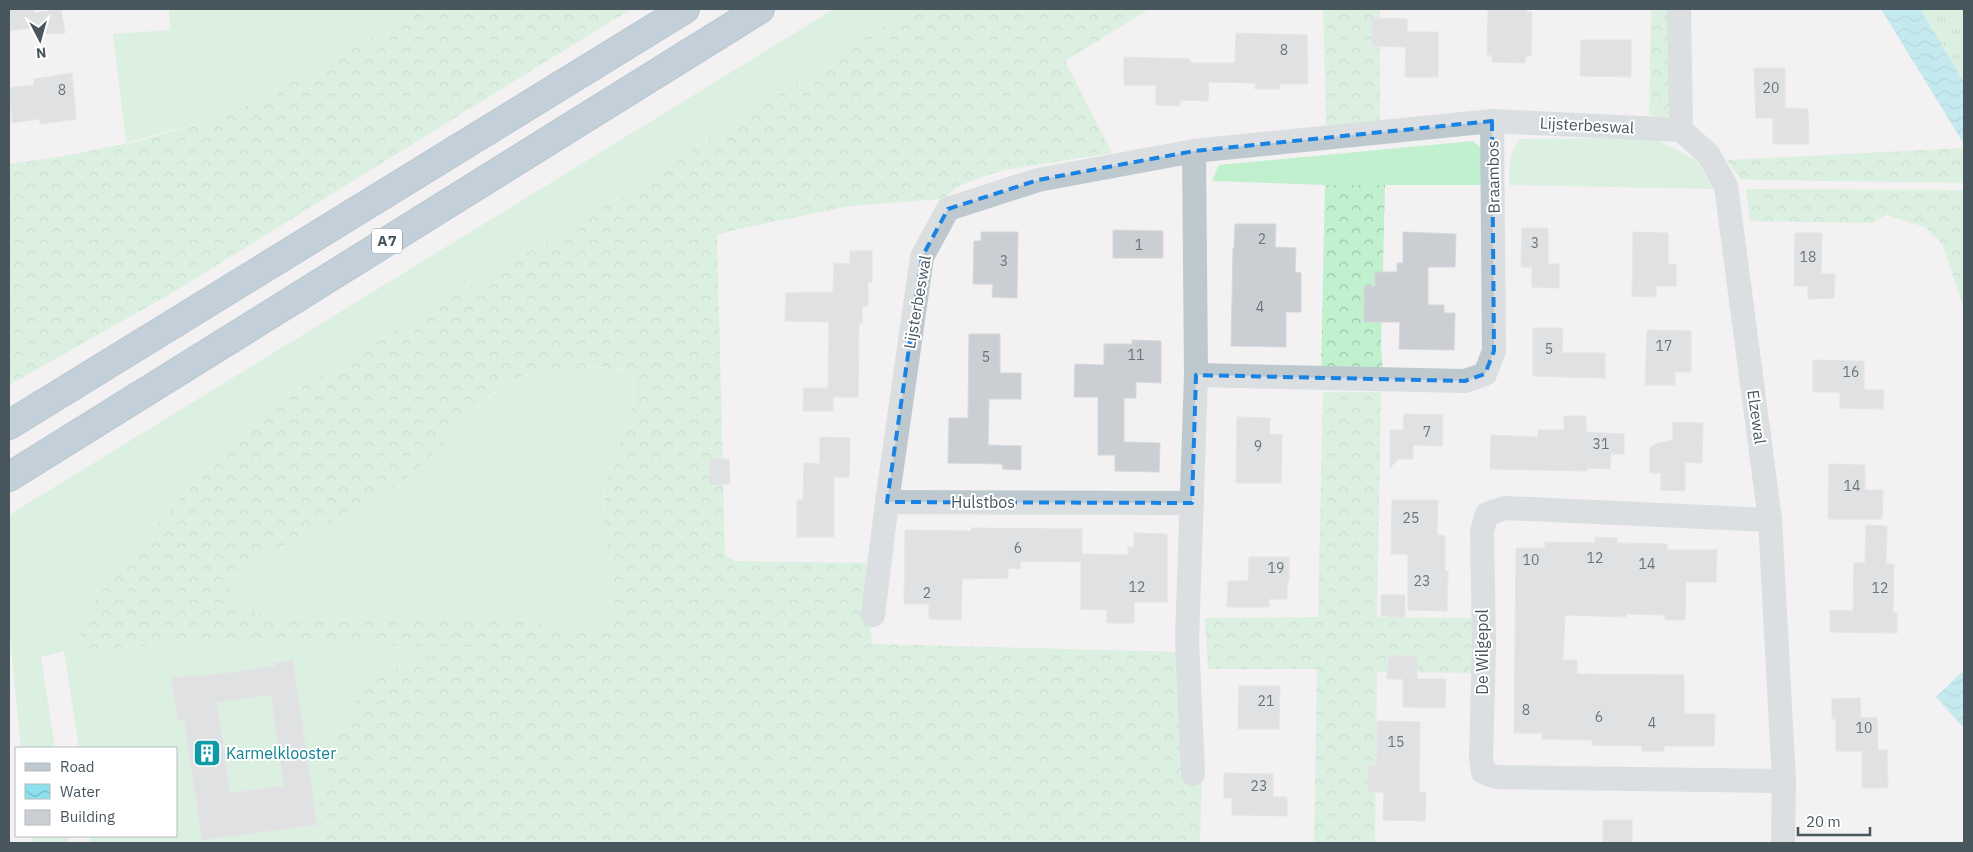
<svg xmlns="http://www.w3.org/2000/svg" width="1973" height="852" font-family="'IBM Plex Sans',sans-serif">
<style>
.grass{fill:#c0f0ce}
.forest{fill:url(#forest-crowns);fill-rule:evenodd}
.park{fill:url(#park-tufts)}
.water{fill:url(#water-waves)}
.building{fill:#cbced3;stroke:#d5d7dc;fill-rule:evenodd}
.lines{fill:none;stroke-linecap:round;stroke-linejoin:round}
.motorway-casing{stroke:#7493ab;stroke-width:30}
.minor{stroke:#bec9cf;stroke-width:24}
.motorway{stroke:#89a8bf;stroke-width:28}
.marked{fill:none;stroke:#1983e4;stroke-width:4;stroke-dasharray:10 6;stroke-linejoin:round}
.labels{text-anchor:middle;stroke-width:4;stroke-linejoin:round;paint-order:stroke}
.number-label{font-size:14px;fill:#69747b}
.shield{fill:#fff;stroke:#7f898e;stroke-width:1}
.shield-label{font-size:15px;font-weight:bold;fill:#48565e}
.street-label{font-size:16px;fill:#48565e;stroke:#fff}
.culture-label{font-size:16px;fill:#0d838f;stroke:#fff;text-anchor:start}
</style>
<defs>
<pattern id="forest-crowns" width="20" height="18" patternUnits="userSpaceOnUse" patternTransform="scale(1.25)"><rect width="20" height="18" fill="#c0f0ce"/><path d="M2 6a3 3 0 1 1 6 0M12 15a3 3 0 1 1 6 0" fill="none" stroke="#9ec5aa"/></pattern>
<pattern id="park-tufts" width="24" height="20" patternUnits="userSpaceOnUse" patternTransform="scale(1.25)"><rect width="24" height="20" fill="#c0f0ce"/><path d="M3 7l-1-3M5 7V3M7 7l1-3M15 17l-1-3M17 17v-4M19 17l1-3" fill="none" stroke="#9ec5aa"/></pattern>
<pattern id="water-waves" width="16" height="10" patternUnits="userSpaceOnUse" patternTransform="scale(1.25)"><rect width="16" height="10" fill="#8de1ec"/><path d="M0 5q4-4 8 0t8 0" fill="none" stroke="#75b9c2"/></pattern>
</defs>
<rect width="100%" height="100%" fill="#f3f1f1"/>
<g class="grass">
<polygon points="169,9 423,9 314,71 226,115 126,143 113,34 170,30"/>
<path d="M834,9H911L623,195L289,394L254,418L128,556L84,616L80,631L81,651C221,638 363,646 504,648L507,650L503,843H90V836H176V748H79L64,651L41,657L55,748H21L9,629V515Z"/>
<path d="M1632,138L1659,141L1696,160L1714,189L1509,185C1510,168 1508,152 1521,139Z"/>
<polygon points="1473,141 1481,148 1488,185 1325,185 1212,181 1219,165"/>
<path d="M612,368L630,373C644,401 614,451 606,480C598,512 609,544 613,576C615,587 613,598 615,610L599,632H581L501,615L481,613C461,614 441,614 420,614C400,615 194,636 236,576C248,558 285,546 304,537C321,529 336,517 353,508C366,502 378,496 390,490C410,479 426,461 441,445C462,423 482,400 508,384C535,367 581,367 612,368Z"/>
<polygon points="32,836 68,836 69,843 33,843"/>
</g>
<g class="forest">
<polygon points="423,9 631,9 172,293 9,385 9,164 64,156 139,141 226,115 314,71"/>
<path d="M911,9H1149L1065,61L1112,153L1004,170L979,178L959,186L942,199L850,206L738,229L717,235L725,555L734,561L872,563L869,609L872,644L1185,652L1202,773L1200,843H325L320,800L337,737L363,687L415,658L477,652H506L507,650L504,648C363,646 221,638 81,651L80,631L84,616L128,556L254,418L289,394L623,195ZM599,367C612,368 631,367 634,382C640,407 608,461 605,489C602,509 604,530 607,550C609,559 612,567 613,576C615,588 613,598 615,610L599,632H581L501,615L481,613C461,614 441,614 421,614C399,615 196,636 236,577C247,559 285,546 304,537C321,529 336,518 353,509C366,502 380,496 393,488C444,458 471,391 531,374C553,368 577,369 599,367Z"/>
<polygon points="1323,9 1380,9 1380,121 1326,126"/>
<polygon points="1651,9 1670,9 1671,113 1664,118 1649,115"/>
<polygon points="1964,148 1964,183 1756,180 1741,179 1727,160"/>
<polygon points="1325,185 1385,185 1381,347 1383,374 1321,376"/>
<polygon points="1746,189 1964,190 1964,310 1943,245 1925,227 1886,215 1872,223 1750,221"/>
<polygon points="1323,392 1381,392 1377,617 1480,618 1480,673 1377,672 1375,843 1314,843 1317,669 1208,669 1205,618 1318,617"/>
</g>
<polygon class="park" points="1920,9 1964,9 1964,82"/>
<g class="water">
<polygon points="1881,9 1920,9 1964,82 1964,144"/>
<polygon points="1964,670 1964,728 1936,697"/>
</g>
<g class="building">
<polygon points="9,9 34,9 34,13 61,9 65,33 38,34 36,27 9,31"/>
<polygon points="1488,9 1527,9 1526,12 1532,12 1531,56 1526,56 1525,63 1492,62 1492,55 1487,55"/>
<polygon points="1372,18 1407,19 1407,32 1438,32 1438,77 1405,77 1406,47 1372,46"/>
<polygon points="1236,33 1307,35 1308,84 1280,84 1280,89 1255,89 1256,83 1209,82 1208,101 1180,100 1180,106 1156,105 1156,85 1124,85 1124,57 1190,59 1190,63 1235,63"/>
<polygon points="1581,40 1631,40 1631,77 1580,76"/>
<polygon points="1754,68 1785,68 1785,108 1808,109 1809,144 1773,144 1773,118 1756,118"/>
<polygon points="72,73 76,119 40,124 40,119 12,123 9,88 34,85 34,79"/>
<polygon points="1235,224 1276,224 1275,247 1296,248 1295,272 1301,273 1301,312 1286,312 1286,347 1231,346 1233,248 1234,248"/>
<polygon points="1522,228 1548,228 1548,264 1559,264 1559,288 1532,287 1532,267 1521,267"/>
<polygon points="1113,230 1163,231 1163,258 1113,258"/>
<polygon points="981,232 1018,232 1017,298 992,297 993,284 973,284 974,241 981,241"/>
<polygon points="1403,232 1456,234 1455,267 1428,267 1428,305 1444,305 1444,313 1455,313 1454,350 1399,349 1400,322 1364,322 1364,286 1375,286 1375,272 1397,272 1397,263 1403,263"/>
<polygon points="1633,232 1668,233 1668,264 1676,264 1676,286 1656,286 1656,297 1632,296"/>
<polygon points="1795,233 1822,233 1821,274 1835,274 1834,298 1808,299 1808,286 1794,286"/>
<polygon points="850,251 872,251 872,282 868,282 868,306 862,307 862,323 859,323 858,397 833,397 833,411 803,411 804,388 828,388 829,322 785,321 786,293 833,292 834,263 850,264"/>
<polygon points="1533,328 1563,328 1562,353 1605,353 1605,378 1533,376"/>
<polygon points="1647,330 1691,331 1691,372 1675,372 1675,385 1645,385"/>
<polygon points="969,334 1000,334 1000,373 1021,373 1021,399 989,399 988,445 1021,446 1021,470 1003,469 1002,464 948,463 949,418 968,418"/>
<polygon points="1132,340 1161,341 1161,383 1136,382 1136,398 1124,398 1124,442 1160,443 1159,472 1115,471 1115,455 1098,455 1098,397 1074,397 1075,364 1104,365 1104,344 1132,344"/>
<polygon points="1813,360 1864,361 1864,390 1884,390 1883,409 1840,408 1840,392 1813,392"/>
<polygon points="1404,414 1443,415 1442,446 1413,445 1413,459 1398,459 1390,468 1390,430 1403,430"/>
<polygon points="1564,416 1586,416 1586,432 1624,434 1624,454 1611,454 1610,469 1587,468 1587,471 1490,469 1491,435 1538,437 1538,430 1564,430"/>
<polygon points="1237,417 1270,418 1269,434 1282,435 1281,483 1236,483"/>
<polygon points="1673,422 1703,423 1702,463 1685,462 1685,491 1661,490 1661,473 1650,473 1650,448 1656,444 1673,440"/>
<polygon points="820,437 850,438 849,477 834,477 834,537 797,537 797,500 803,500 804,463 820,464"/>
<polygon points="710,459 729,459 730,484 710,485"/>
<polygon points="1829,464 1865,465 1865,490 1883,490 1882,519 1828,519"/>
<polygon points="1392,500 1438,500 1437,535 1445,536 1445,571 1448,571 1447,611 1408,610 1408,554 1391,554"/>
<polygon points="1866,525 1887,526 1886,564 1894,564 1893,613 1897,613 1897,633 1830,632 1830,610 1853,611 1854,563 1865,563"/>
<polygon points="971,528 1082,529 1082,554 1128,555 1128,547 1134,547 1134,533 1167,534 1167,602 1134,602 1134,623 1107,623 1107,610 1081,609 1081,562 1020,561 1021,569 1008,568 1008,578 962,579 961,620 929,619 929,604 904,604 905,530 971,531"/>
<polygon points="1595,537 1617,538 1617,543 1667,544 1667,550 1717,550 1716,582 1686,582 1685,620 1665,620 1665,615 1626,614 1626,617 1565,615 1563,660 1577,660 1577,674 1684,675 1684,714 1715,714 1714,746 1664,746 1664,751 1642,751 1642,746 1592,745 1592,740 1542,739 1543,733 1514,733 1516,548 1545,548 1545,542 1595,543"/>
<polygon points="1249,557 1289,557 1289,582 1287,582 1287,599 1269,599 1269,607 1227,607 1228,581 1248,581"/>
<polygon points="1381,595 1405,595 1405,617 1381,616"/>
<polygon points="1388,655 1417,656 1417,679 1446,679 1445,708 1403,707 1403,679 1387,679"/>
<path d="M293,660L317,825L202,840L184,720L178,721L171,678L197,675V677L275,666L274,663ZM271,695L284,786L230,793L217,702Z"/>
<polygon points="1239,686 1280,686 1279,729 1238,729"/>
<polygon points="1860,698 1861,718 1877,717 1878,750 1887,750 1888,788 1862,788 1862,751 1836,751 1836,719 1832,719 1832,699"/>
<polygon points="1377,721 1420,722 1419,792 1426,793 1425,821 1383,820 1384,792 1368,792 1368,766 1376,766"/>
<polygon points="1224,773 1273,774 1273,797 1287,797 1287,816 1232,815 1232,798 1224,798"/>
<rect x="1603" y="820" width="29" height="23"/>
</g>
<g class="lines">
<g class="motorway-casing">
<g id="motorway">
<polyline points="9,425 685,9"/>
<polyline points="9,477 760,9"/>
</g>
</g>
<g class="minor">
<polyline points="1679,9 1681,130 1708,154 1726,186 1770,520 1784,781 1783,843"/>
<polyline points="1196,375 1465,381 1485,374 1494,351 1492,121"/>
<polyline points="887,502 922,257 948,209 1038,180 1194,151"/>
<polyline points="1770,520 1505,508 1487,514 1482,531 1484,645 1481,758 1483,772 1496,777 1784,781"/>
<polyline points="873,615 887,502 1192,503"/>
<polyline points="1193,774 1187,640 1196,375 1194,151 1492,121 1681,130"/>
</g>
<use href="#motorway" class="motorway"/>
</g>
<path d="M0 0H1973V852H0ZM1492,121L1494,351L1485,374L1465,381L1196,375L1192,503L887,502L922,257L948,209L1038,180L1194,151Z" fill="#f3f1f1" fill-opacity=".55" fill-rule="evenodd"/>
<path class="marked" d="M1492,121L1494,351L1485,374L1465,381L1196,375L1192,503L887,502L922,257L948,209L1038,180L1194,151Z"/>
<defs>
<g id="building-square" transform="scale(1.4375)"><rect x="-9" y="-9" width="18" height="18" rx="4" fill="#0f9aa8" stroke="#fff"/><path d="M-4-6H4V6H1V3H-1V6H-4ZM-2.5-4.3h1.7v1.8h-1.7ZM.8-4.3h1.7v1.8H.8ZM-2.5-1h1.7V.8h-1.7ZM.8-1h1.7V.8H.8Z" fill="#fff"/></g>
</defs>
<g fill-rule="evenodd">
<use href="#building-square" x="207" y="753"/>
</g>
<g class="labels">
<g class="number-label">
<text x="1284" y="55">8</text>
<text x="1771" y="93">20</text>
<text x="62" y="95">8</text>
<text x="1262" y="244">2</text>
<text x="1535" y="248">3</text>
<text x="1139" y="250">1</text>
<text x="1808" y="262">18</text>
<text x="1004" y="266">3</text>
<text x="1260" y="312">4</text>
<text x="1664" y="351">17</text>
<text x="1549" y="354">5</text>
<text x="1136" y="360">11</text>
<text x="986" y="362">5</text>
<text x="1851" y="377">16</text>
<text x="1427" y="437">7</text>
<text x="1601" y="449">31</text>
<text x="1258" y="451">9</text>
<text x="1852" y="491">14</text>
<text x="1411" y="523">25</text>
<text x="1018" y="553">6</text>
<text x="1595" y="563">12</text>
<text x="1531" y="565">10</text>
<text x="1647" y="569">14</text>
<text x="1276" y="573">19</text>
<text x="1422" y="586">23</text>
<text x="1137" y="592">12</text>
<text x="1880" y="593">12</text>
<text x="927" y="598">2</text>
<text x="1266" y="706">21</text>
<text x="1526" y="715">8</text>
<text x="1599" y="722">6</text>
<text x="1652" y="728">4</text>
<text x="1864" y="733">10</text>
<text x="1396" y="747">15</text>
<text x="1259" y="791">23</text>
</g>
<rect class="shield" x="372" y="228.5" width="30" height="25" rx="4"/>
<g class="shield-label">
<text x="387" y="246">A7</text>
</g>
<g class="street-label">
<text transform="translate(1587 125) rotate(3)" y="6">Lijsterbeswal</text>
<text transform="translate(1493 177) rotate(-91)" y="6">Braambos</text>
<text transform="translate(917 302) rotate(-80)" y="6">Lijsterbeswal</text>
<text transform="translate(1757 417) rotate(82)" y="6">Elzewal</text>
<text x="983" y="508">Hulstbos</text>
<text transform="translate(1482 652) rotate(-90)" y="6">De Wilgepol</text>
</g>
<g class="culture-label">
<text x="226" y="759">Karmelklooster</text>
</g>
</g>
<rect width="1973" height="852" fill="none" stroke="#48565e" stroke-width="20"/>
<rect x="15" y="747" width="162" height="90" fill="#ffffff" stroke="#b6bbbf"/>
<rect x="25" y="763" width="25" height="8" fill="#bec9cf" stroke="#b6bbbf"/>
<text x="60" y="772" font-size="15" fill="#48565e">Road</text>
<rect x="25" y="784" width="25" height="15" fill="url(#water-waves)" stroke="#b6bbbf"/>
<text x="60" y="797" font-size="15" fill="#48565e">Water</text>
<rect x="25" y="810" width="25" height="15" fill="#cbced3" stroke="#b6bbbf"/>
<text x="60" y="822" font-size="15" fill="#48565e">Building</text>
<g transform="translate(40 40) rotate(174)" stroke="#ffffff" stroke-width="4" paint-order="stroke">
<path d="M0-4L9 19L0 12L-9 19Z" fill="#48565e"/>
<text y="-8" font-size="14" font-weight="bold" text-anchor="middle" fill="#48565e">N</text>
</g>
<path d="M1798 827v8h72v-8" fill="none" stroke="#48565e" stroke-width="2.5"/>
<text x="1806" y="827" font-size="15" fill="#48565e" stroke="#ffffff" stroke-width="4" paint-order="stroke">20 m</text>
</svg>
